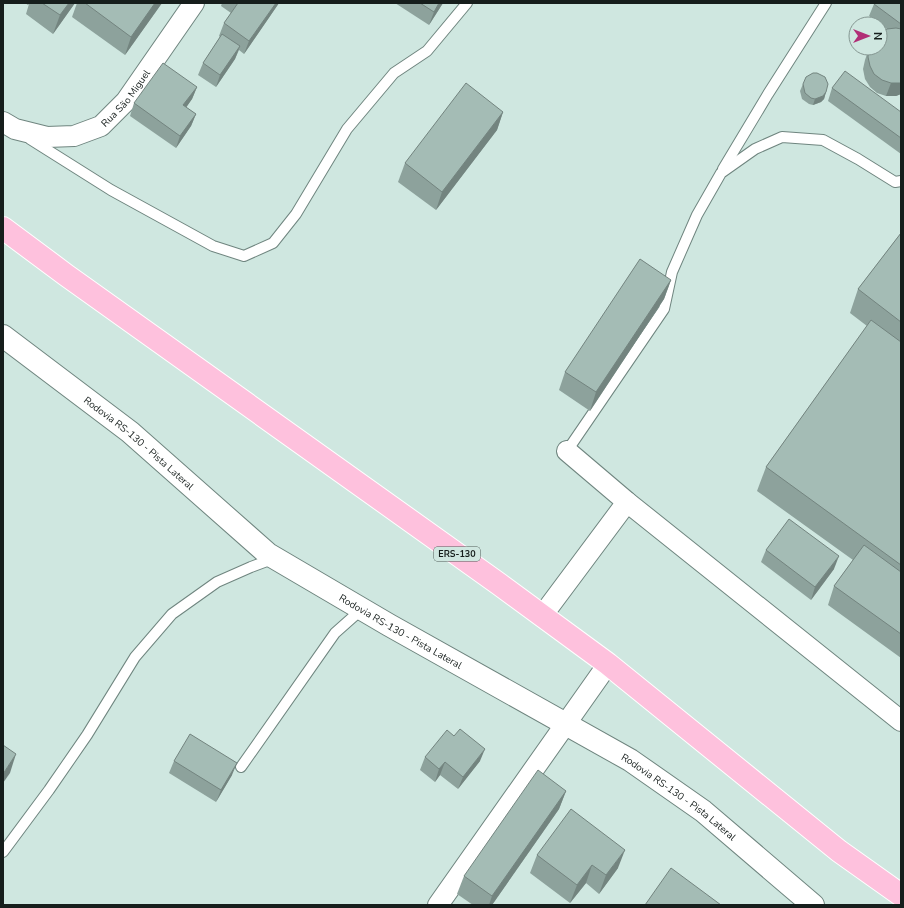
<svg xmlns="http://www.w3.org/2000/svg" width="904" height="908" font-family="'Nunito Sans',sans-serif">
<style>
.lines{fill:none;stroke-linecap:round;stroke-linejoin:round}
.service-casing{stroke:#6f857f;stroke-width:12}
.minor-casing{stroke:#6f857f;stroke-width:22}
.tertiary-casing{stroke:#6f857f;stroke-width:24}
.primary-casing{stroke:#fff;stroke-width:24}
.service{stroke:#fff;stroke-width:10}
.minor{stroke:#fff;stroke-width:20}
.tertiary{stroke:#fff;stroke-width:22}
.primary{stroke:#fec1dd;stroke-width:22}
.wall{fill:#8da29c}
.shaded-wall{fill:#73847f}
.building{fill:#a4bcb5;stroke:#73847f}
.labels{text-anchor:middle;stroke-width:3.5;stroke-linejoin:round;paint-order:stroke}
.shield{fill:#cfe7e0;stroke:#4e5a57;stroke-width:1}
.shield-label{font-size:9px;font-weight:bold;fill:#161e1c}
.street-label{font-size:10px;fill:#161e1c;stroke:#cfe7e0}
</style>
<rect width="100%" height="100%" fill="#cfe7e0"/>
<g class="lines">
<g class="service-casing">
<g id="service">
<polyline points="30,139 111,190 213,246 244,256 273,243 296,214 347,129 394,73 427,51 467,3"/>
<polyline points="723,169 768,94 826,3"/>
<polyline points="567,451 664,309 672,272 697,215 721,173 755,149 782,137 823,140 858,159 895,182 901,181"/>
<polyline points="241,767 335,633 362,609"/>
<polyline points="3,852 49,790 87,735 135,657 172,614 217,582 251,567 275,558"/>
</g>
</g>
<g class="minor-casing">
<g id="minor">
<path id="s1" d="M3,122L15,129L47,137L74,136L101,126L126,101L194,3"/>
<polyline points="567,451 627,502 901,721"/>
<polyline points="542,616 627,502"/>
<polyline points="438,905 608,664"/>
</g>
</g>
<g class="tertiary-casing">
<g id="tertiary">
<path id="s2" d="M3,336L130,432L268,554L389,625L630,760L703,811L813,905"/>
</g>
</g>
<g class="primary-casing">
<polyline id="primary" points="3,228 66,275 499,584 608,664 839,851 901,895"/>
</g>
<use href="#service" class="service"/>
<use href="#minor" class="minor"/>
<use href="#tertiary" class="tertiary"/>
<use href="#primary" class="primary"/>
</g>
<g class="wall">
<polygon points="25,3 75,3 53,34 26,14 29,4 28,5"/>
<polygon points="77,3 162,3 125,55 72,17"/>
<polygon points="222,3 279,3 244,54 239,50 235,59 216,87 198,75 203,63 220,37 219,36 224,23 231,13 221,6"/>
<polygon points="395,3 443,3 429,25"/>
<polygon points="901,3 901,94 896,96 886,96 877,93 870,87 865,79 863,69 865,60 869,48 887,29 869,16 874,4"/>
<polygon points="803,84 826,92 824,99 821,102 813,105 809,104 802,99 800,91"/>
<polygon points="197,87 192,99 186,107 196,114 191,126 176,148 130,116 134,103"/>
<polygon points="832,88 901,112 901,154 828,101"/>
<polygon points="503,112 497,130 436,210 398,182 405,163"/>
<polygon points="901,233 901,658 828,605 834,586 853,560 757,491 766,467 867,326 850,313 858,289"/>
<polygon points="671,280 664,299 590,411 559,390 565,372"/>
<polygon points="766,550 834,569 811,600 761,562"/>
<polygon points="425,757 480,761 458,789 440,775 435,782 420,770"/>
<polygon points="174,761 232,775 216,802 169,773"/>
<polygon points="566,791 559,809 492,905 473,905 457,894 464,876"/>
<polygon points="537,855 618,868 599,894 586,883 570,903 530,873"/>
</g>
<g class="shaded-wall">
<polygon points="69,3 75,3 53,34 60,15"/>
<polygon points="155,3 162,3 125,55 131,37"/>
<polygon points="276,3 279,3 244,54 249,41"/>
<polygon points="439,3 443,3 429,25 434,12"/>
<polygon points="240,46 235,59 216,87 220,75"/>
<polygon points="891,83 901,83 901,94 896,96 886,96"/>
<polygon points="197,87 192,99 179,118 183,105"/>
<polygon points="826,92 824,99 821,102 813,105 815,99"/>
<polygon points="503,112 497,130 436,210 442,192"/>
<polygon points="196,114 191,126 176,148 180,136"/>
<polygon points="671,280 664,299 590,411 596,392"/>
<polygon points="839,556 834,569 811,600 815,587"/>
<polygon points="485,749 480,761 458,789 463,777"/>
<polygon points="16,754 10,773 3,783 3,774"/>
<polygon points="445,762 440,775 435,782 439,769"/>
<polygon points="237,763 232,775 216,802 221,790"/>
<polygon points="566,791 559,809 492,905 489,905 492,896"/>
<polygon points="625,850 618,868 599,894 606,875"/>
<polygon points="592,865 586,883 570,903 577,885"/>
</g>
<g class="building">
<polygon points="42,3 69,3 60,15"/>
<polygon points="85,3 155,3 131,37"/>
<polygon points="238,3 276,3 249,41 224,23"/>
<polygon points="420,3 439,3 434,12"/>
<polygon points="875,3 901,3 901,24 874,4"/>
<polygon points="896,28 901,29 901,83 891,83 882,80 874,74 870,66 868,57 869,48 880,48 880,33 887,29"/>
<polygon points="222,34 240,46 220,75 203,63"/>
<polygon points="163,63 197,87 183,105 196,114 180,136 134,103"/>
<polygon points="845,71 901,112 901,138 832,88"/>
<polygon points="813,73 817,73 825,77 828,84 826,92 823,96 815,99 811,98 805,93 803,84 806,77"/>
<polygon points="466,83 503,112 442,192 405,163"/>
<polygon points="901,233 901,322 858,289"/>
<polygon points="640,259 671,280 596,392 565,372"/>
<polygon points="871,320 901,342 901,565 766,467"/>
<polygon points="789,519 839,556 815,587 766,550"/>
<polygon points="864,545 901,572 901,634 834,586"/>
<polygon points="460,729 485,749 463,777 445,762 439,769 425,757 447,730 454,736"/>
<polygon points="190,734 237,763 221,790 174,761"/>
<polygon points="3,745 16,754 3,774"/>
<polygon points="538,770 566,791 492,896 464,876"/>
<polygon points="571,809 625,850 606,875 592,865 577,885 537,855"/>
<polygon points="671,868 721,905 645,905"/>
</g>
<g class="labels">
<rect class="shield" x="434" y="547" width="46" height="14" rx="3"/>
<g class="shield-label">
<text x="457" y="557">ERS-130</text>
</g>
<g class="street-label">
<text dy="4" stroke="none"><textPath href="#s1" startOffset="140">Rua São Miguel</textPath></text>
<text dy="4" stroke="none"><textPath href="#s2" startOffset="173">Rodovia RS-130 - Pista Lateral</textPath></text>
<text dy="4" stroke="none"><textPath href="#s2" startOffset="497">Rodovia RS-130 - Pista Lateral</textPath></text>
<text dy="4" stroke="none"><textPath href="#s2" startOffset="821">Rodovia RS-130 - Pista Lateral</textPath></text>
</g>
</g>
<rect width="904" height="908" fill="none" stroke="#161e1c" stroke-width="8"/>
<g transform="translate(868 36) rotate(90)"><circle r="19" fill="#cfe7e0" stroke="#859792"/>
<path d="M0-3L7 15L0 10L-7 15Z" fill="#b12e76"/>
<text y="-6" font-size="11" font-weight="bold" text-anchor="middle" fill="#161e1c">N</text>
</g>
</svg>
